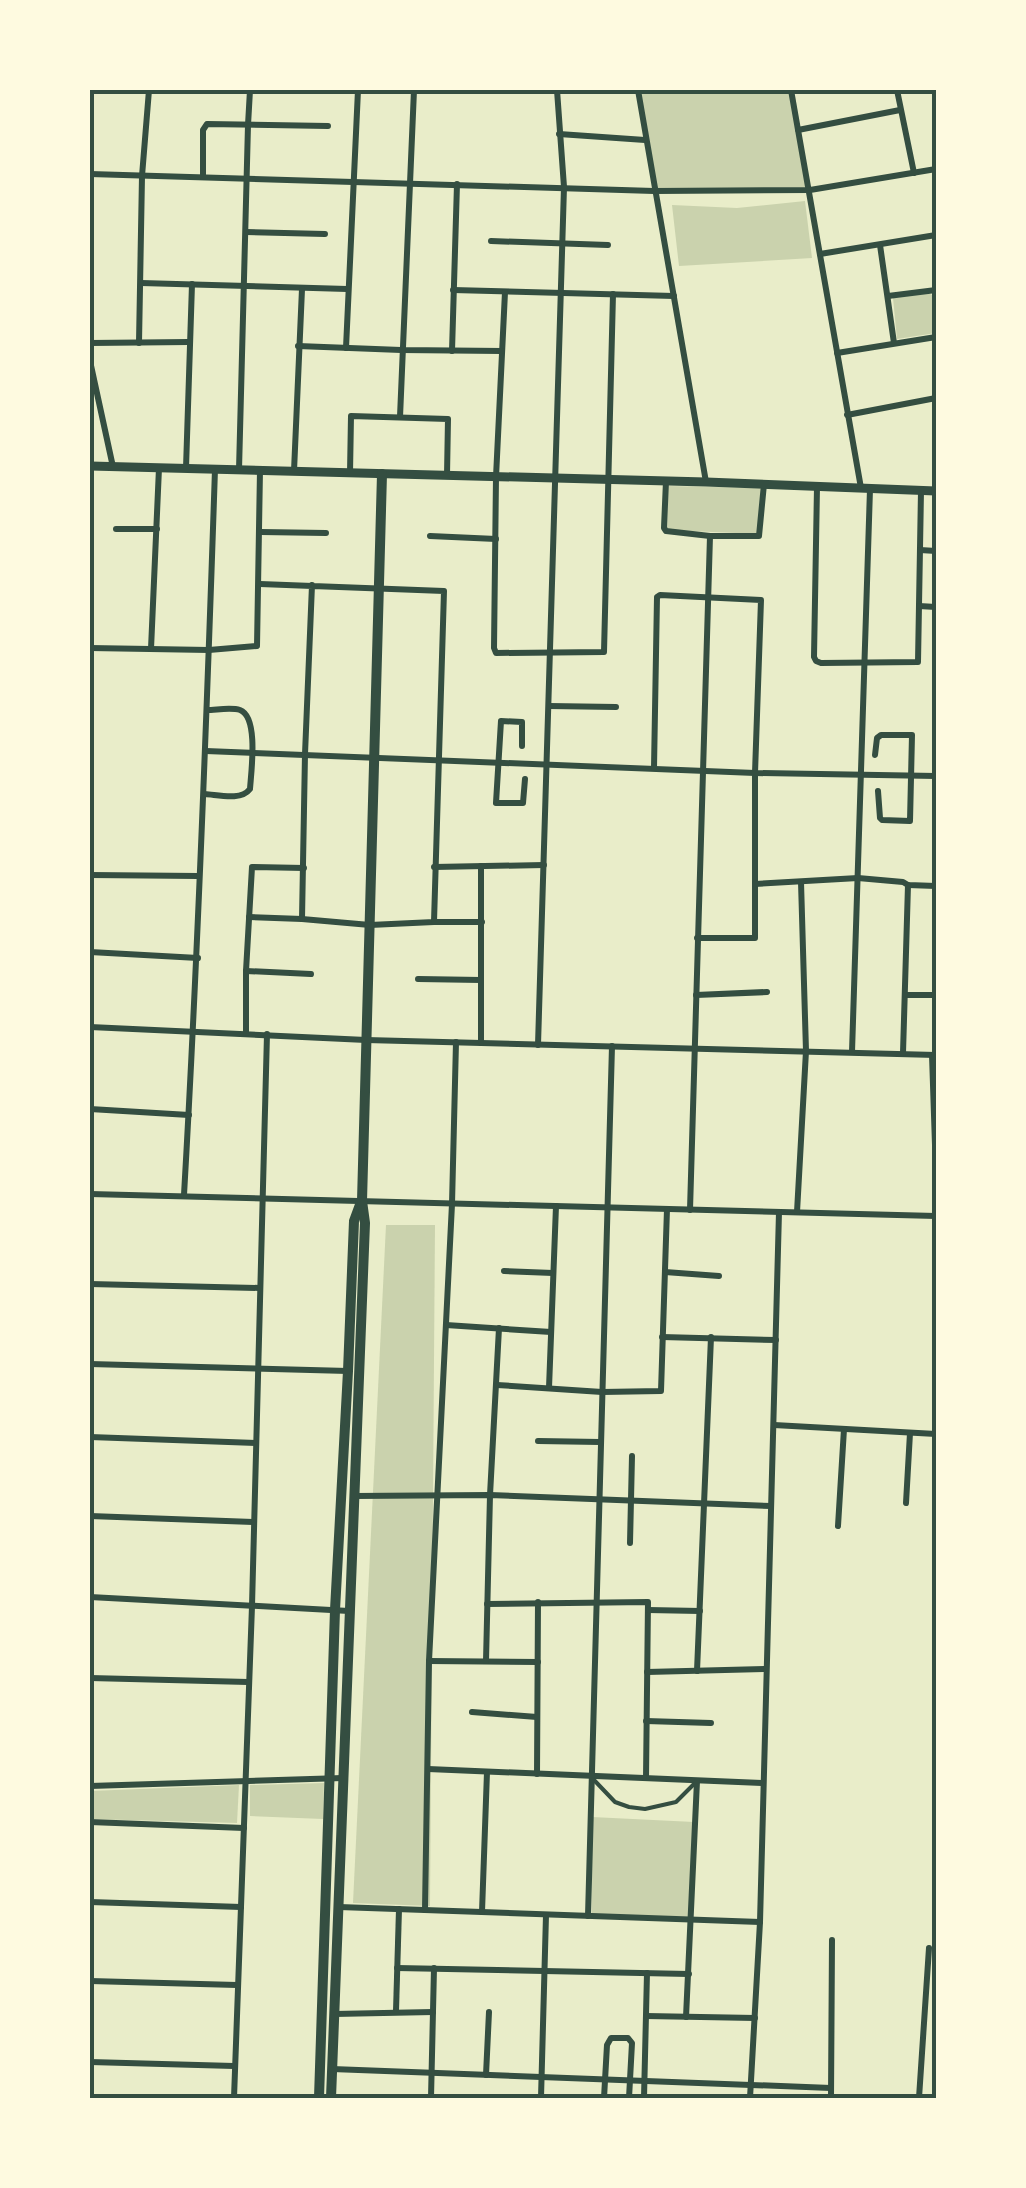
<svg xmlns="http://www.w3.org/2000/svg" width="1026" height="2188" font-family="'Archivo Narrow',sans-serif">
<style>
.green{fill:#cad2ad}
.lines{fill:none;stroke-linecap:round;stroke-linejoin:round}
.service{stroke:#344e41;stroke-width:4}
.minor{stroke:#344e41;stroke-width:6}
.tertiary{stroke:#344e41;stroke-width:9}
.secondary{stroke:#344e41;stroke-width:10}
.neatline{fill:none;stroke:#344e41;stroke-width:4}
</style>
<rect width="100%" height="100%" fill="#e9edc9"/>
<g class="green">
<polygon points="638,90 794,90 810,190 654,191"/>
<polygon points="805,201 812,258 679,266 672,205 737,208"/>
<polygon points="929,293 935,297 936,333 897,339 893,298"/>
<polygon points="668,486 761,488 758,534 667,530"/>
<polygon points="386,1225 435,1225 430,1906 353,1903"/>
<polygon points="324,1783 323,1819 250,1816 250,1785"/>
<polygon points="239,1785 237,1823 90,1819 90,1791"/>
<polygon points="592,1817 694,1822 691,1917 592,1915"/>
</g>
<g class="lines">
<polyline class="service" points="594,1780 615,1802 629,1807 645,1809 676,1802 695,1783"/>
<g class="minor">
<polyline points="638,90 706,482"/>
<polyline points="791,90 861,488"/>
<polyline points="897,90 914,173"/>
<polyline points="798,130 900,110"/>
<polyline points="559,134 645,140"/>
<polyline points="90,174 654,191 810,190 936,169"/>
<polyline points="203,177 203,130 207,124 328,126"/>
<polyline points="246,232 325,234"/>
<polyline points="491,241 608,245"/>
<polyline points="880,245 894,343"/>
<polyline points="820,254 936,235"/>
<polyline points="141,283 347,289"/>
<polyline points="453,290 674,296"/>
<polyline points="505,292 496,477 494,648 496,653 604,652 613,294"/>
<polyline points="888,296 936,290"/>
<polyline points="90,343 189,342"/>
<polyline points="139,343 142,176 149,90"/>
<polyline points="298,346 401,350 502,351"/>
<polyline points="346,348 358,90"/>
<polyline points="452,351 457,184"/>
<polyline points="837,353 936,337"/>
<polyline points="90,361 113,467"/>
<polyline points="847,415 936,398"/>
<polyline points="400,417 414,90"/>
<polyline points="186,468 192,284"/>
<polyline points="239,470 248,125 250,90"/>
<polyline points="294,471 302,289"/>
<polyline points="350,473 351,416 448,419 447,475"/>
<polyline points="666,481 664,528 666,531 710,536 759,536 764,484"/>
<polyline points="817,487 814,657 816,661 821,663 918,662 921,491"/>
<polyline points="116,529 157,529"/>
<polyline points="261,532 326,533"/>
<polyline points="430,536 496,539"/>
<polyline points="920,550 936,551"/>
<polyline points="260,584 444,591 434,922 370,925 302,919 305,754 312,585"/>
<polyline points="919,606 936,607"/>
<polyline points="90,648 209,650 257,646 260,470"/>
<polyline points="151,649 159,468"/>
<polyline points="549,706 616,707"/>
<polyline points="522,746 522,722 501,721 496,803 523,803 525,779"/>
<polyline points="206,751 755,773 936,776"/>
<polyline points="875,755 877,738 881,735 912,735 910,821 882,820 880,818 878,791"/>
<polyline points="654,768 657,597 660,595 761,600 755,773 755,938 697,938"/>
<path d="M205,794C219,795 241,801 250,789C251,773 259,717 240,710C231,707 216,710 207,710"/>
<polyline points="434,867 544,865"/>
<polyline points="90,875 198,876"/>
<polyline points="755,884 858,878 903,882 908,885 936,886"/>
<polyline points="249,917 302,919"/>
<polyline points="434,922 482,922"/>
<polyline points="90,952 198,958"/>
<polyline points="246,971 311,974"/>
<polyline points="418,979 481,980"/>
<polyline points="696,995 767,992"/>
<polyline points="906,995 936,995"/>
<polyline points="90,1027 366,1040 936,1055"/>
<polyline points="246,1033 246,971 252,867 304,868"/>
<polyline points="481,1043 481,866"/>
<polyline points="538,1045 564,187 557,90"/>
<polyline points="852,1052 870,489"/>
<polyline points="903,1053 908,885"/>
<polyline points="932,1055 936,1175"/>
<polyline points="90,1109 189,1115"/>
<polyline points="90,1194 936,1216"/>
<path d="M184,1195C198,953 207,711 215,469"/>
<polyline points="690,1210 710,536"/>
<polyline points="797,1212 806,1051 801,882"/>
<polyline points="504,1271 553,1273"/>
<polyline points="665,1272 719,1276"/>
<polyline points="90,1284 260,1288"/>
<polyline points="446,1325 551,1332"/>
<polyline points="662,1337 776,1340"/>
<polyline points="90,1364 348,1371"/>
<polyline points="497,1385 602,1392 661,1391 667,1209"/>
<polyline points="549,1388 556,1206"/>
<polyline points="774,1425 936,1434"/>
<polyline points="90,1437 256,1443"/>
<polyline points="538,1441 600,1442"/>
<polyline points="354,1496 490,1495 771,1506"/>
<polyline points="906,1503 910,1433"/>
<polyline points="90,1516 253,1522"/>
<polyline points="838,1526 844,1429"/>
<polyline points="630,1543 632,1456"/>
<polyline points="90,1597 349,1611"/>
<polyline points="487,1604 648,1602 646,1778"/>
<polyline points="648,1610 700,1611"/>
<polyline points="429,1661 538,1662"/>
<polyline points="486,1661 490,1495 499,1328"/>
<polyline points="697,1671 711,1337"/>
<polyline points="647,1672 766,1669"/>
<polyline points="90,1678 248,1682"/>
<polyline points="472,1712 537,1717"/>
<polyline points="646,1721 711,1723"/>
<polyline points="428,1769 762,1783"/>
<polyline points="537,1774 538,1602"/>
<polyline points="90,1786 343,1778"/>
<polyline points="90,1822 244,1828"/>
<polyline points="90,1902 241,1907"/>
<polyline points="339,1907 760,1922"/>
<polyline points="425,1910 429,1661 452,1204 456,1042"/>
<polyline points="482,1912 487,1772"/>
<polyline points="588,1916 612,1046"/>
<polyline points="397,1968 689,1974"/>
<polyline points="90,1981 237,1985"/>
<polyline points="396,2011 399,1909"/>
<polyline points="334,2014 433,2012"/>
<polyline points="646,2016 755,2018"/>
<polyline points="686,2017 697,1781"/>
<polyline points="90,2062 234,2066"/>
<polyline points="332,2069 831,2088"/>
<polyline points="486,2075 489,2012"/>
<polyline points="234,2098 252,1606 267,1034"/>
<polyline points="431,2098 434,1968"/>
<polyline points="541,2098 546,1915"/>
<polyline points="604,2098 607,2045 611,2038 628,2038 632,2043 629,2098"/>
<polyline points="644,2098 647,1973"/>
<polyline points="750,2098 760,1922 779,1212"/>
<polyline points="831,2098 832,1940"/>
<polyline points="919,2098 929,1948"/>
</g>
<polyline class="tertiary" points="90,466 706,482 936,491"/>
<g class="secondary">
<polyline points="319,2098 335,1610 348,1371 354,1221 361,1202"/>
<polyline points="331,2098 365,1223 362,1201 382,474"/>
</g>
</g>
<rect width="1026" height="2188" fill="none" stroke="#fefae0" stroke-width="185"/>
<rect x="92" y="92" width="842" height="2004" class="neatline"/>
</svg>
